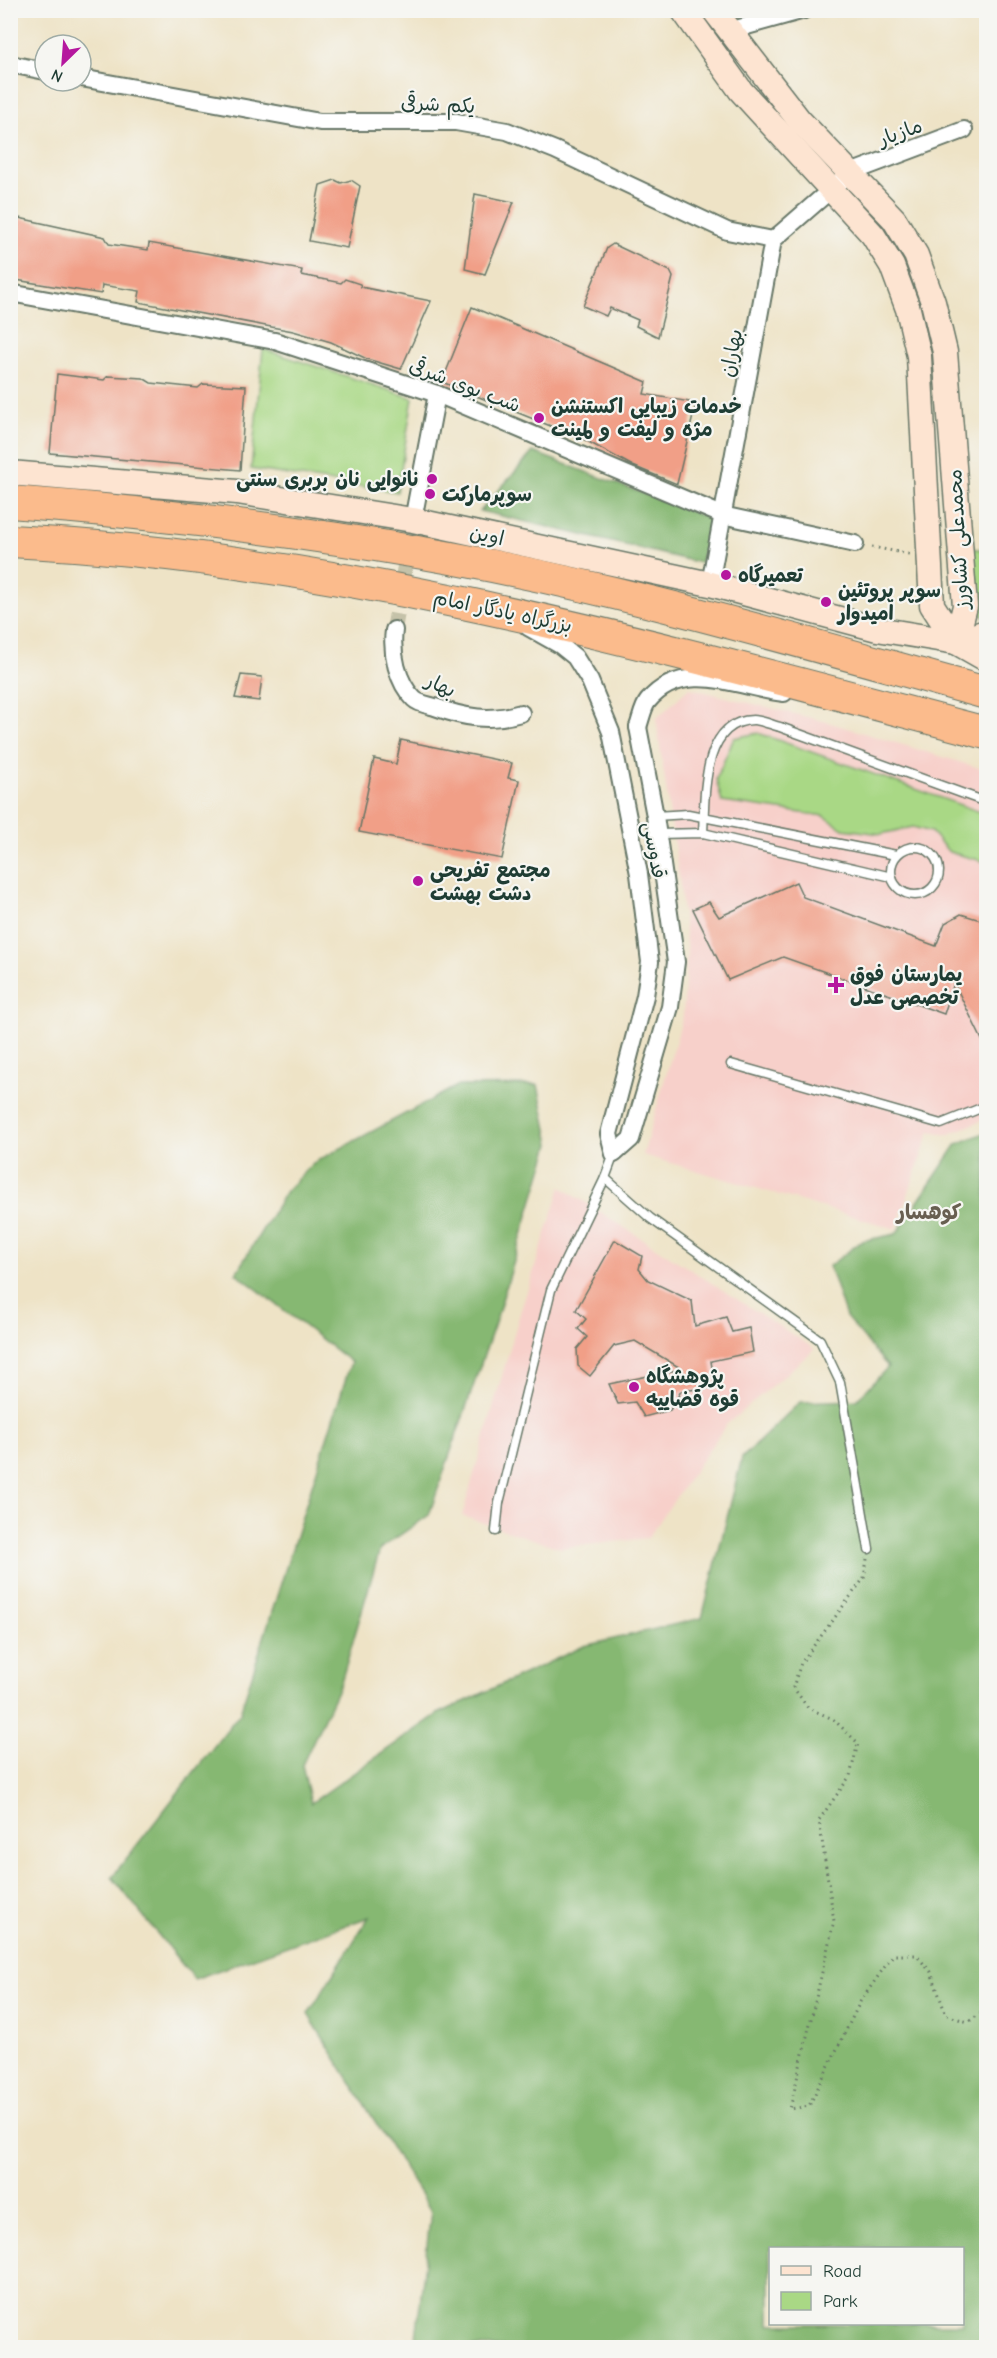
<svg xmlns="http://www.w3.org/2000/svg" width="997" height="2358" font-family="'Comic Neue','Playpen Sans Arabic',sans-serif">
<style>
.built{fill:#f7d0ca}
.green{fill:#a9d885;stroke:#648a5c;stroke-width:1.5}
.forest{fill:#86b872;stroke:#527a53;stroke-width:1.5;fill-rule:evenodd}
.building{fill:#f19f87}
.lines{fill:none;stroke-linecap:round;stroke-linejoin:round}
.street-tunnel{stroke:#c5c2a9;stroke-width:16;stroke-dasharray:16 8;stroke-linecap:butt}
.lane-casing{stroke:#677767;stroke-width:11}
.street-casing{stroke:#677767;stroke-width:20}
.secondary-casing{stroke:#677767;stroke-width:27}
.highway-casing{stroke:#677767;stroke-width:34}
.path{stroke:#677767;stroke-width:3;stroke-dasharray:1.5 4.5;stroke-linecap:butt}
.lane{stroke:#fff;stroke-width:8}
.street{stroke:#fff;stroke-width:16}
.secondary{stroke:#fde4d1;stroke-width:24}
.highway{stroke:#fbbb8c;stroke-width:32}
.poi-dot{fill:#b5179e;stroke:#f6f6f2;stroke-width:2}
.labels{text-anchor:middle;stroke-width:4.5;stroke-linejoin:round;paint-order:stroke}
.street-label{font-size:20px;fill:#1f3d34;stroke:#f6f6f2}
.poi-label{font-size:20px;font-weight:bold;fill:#1f3d34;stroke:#f6f6f2;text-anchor:start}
.neighbourhood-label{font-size:21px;font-weight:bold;fill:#685f51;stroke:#f6f6f2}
</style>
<rect width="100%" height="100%" fill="#f6f6f2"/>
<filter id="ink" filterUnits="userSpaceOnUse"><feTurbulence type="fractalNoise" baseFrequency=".0167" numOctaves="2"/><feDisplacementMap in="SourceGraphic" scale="12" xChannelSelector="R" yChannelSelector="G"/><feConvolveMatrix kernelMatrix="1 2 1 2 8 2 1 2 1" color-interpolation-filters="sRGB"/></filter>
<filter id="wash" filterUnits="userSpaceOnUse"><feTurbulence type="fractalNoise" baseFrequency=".008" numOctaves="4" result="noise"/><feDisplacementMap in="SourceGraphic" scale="24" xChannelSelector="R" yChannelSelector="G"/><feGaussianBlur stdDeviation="1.35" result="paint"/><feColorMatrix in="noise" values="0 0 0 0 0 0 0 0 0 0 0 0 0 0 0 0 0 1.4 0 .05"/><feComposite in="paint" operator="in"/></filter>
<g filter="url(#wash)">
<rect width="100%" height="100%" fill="#eee3c6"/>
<g class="built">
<polygon points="689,688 827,722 986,770 986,1119 947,1135 930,1131 896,1229 643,1155 683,1016 687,954 680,884 656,719"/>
<polygon points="561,1187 815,1349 726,1425 648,1538 560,1548 462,1516 520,1313"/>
</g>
<g class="green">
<polygon points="263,349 413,398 397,492 251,469"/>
<polygon points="968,548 986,550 986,619 972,604"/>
<polygon points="758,733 986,814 986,862 949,852 931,832 913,827 881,834 843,829 824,816 722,802 716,779 734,738"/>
</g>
<g class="forest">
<polygon points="533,452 711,519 701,563 480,511"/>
<path d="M538,1085L550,1144L495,1323L429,1515L380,1549L341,1682L302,1765L311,1803L438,1714L584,1646L702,1618L742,1458L800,1402L857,1400L888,1367L846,1317L829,1266L862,1241L896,1234L957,1144L986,1132V2347H415L431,2211L308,2014L369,1917L194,1979L112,1877L240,1713L351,1362L236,1273L286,1191L313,1163L457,1086ZM770,2248H962V2324H770Z"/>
</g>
<g id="blocks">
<g class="building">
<polygon points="335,180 341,183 351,180 360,186 347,248 309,241 320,185"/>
<polygon points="475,194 514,202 485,274 465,269"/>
<polygon points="10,216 105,237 109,244 148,250 149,243 302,270 301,275 341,283 345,279 360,284 361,287 431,301 401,369 367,359 331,342 293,331 138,302 140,291 102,285 101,294 10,279"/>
<polygon points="613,244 670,271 673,277 658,337 636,326 638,320 610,308 606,316 583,306 607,248"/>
<polygon points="472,307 647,382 644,394 696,403 677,484 633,466 585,440 442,382"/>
<polygon points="57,374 104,380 108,376 143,378 151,383 198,388 203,384 246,386 240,470 50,453"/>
<polygon points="241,675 262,677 259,701 235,698"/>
<polygon points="401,740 512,763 508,778 519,780 502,859 359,832 374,759 396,764"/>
<polygon points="796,882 803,897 936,946 945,923 961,914 987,922 987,1050 954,983 944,1014 783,957 728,980 693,909 709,902 719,917"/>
<polygon points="615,1240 642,1256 639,1269 648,1280 692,1301 695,1326 726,1317 732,1332 749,1328 753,1352 711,1361 715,1387 681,1391 670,1410 644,1417 635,1402 618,1404 609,1384 682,1369 635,1341 614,1346 590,1376 578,1366 577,1349 587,1337 578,1329 586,1319 576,1310"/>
</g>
</g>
</g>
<g filter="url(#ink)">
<use href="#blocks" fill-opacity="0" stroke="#677767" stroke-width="1.5"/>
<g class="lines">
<polyline class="street-tunnel" points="394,630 413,520"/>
<g class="lane-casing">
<g id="lane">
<polyline points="655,816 688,814 896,855"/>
<path d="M703,833C705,799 701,721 753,720C761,720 772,725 780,727L986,802"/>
<polyline points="658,834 703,833 892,877"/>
<circle cx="915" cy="871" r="24"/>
<polyline points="731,1064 941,1124 986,1106"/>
<polyline points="605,1178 650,1218 820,1340 840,1382 869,1549"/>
<polyline points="496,1531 499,1503 551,1290 605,1178 614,1154"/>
</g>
</g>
<g class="street-casing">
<g id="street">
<polyline points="729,31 804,10"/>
<polyline points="10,64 45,71"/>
<polyline points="81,78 320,122 456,122 507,131 555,150 727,231 773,240"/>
<polyline points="10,293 275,341 437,394 722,515 855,544"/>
<polyline points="413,520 437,394"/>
<polyline points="710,584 773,240 850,173 964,130"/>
<polyline points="528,627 560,645 575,657 590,681 611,732 639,874 650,962 645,996 609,1134 614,1154 631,1139 670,1007 676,962 655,816 638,727"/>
<path d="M394,630C391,653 397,682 414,699C419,704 429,705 435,707C465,718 490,722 521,713"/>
<path d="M638,727C641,719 643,707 648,701C684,658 740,688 784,693"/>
</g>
</g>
<g class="secondary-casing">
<g id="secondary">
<polyline points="683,10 741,91 873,235 892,266 908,309 919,356 932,605 956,642"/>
<polyline points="714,10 799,120 894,219 916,255 933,302 945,352 965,606 956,642"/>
<polyline points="10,473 237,492 413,520 710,584 877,629 956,642 986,659"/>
<polyline points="956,642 986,632"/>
</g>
</g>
<g class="highway-casing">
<g id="highway">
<path d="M10,502C149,512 286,529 423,553C614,586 800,642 986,693"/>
<path d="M10,541C344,557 666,649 986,733"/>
</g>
</g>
<g class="path">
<polyline points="872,547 909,554"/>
<polyline points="867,1559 864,1578 801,1663 793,1687 808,1708 833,1719 858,1743 850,1776 819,1820 834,1921 790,2109 809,2106 860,2002 893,1955 916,1955 931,1972 946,2015 968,2022 986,2010"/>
</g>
<use href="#lane" class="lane"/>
<use href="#street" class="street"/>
<use href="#secondary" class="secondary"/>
<use href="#highway" class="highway"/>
</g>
</g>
<g class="poi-dot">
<circle cx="539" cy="418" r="6"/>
<circle cx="432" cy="479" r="6"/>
<circle cx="430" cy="494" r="6"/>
<circle cx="726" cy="575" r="6"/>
<circle cx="826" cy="602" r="6"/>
<circle cx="418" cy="881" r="6"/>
<path d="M833 976h6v6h6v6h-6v6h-6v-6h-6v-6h6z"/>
<circle cx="634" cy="1387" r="6"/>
</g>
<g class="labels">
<g class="street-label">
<text transform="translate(438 104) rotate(3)" y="7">یکم شرقی</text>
<text transform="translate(900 132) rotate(-20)" y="7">مازیار</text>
<text transform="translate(731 353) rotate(-79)" y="7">بهاران</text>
<text transform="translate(465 385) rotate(21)" y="7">شب بوی شرقی</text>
<text transform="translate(487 535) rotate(12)" y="7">اوین</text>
<text transform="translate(958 539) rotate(-93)" y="7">محمدعلی کشاورز</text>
<text transform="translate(503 611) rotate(12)" y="7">بزرگراه یادگار امام</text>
<text transform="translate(441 685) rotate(25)" y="7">بهار</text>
<text transform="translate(655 850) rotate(80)" y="7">قدوسی</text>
</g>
<g class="poi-label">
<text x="551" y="413">خدمات زیبایی اکستنشن<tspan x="551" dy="23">مژه و لیفت و لمینت</tspan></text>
<text x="420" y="486" text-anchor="end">نانوایی نان بربری سنتی</text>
<text x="442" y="501">سوپرمارکت</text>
<text x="738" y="582">تعمیرگاه</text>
<text x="838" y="597">سوپر پروتئین<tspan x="838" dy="23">امیدوار</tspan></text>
<text x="430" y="877">مجتمع تفریحی<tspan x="430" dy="23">دشت بهشت</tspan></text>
<text x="850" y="981">یمارستان فوق<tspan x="850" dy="23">تخصصی عدل</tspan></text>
<text x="646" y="1383">پژوهشگاه<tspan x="646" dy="23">قوه قضاییه</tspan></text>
</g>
<g class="neighbourhood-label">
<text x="929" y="1219">کوهسار</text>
</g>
</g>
<rect width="997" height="2358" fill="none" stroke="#f6f6f2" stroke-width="36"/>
<rect x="769" y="2247" width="195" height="78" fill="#f6f6f2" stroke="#a0aca6" stroke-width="1.5"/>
<rect x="781" y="2266" width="30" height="9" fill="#fde4d1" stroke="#a0aca6" stroke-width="1.5"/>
<text x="823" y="2277" font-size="18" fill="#1f3d34">Road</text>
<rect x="781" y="2292" width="30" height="18" fill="#a9d885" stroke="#a0aca6" stroke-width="1.5"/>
<text x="823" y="2307" font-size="18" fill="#1f3d34">Park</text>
<g transform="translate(63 63) rotate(205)"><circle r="28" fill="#f6f6f2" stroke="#a0aca6" stroke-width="1.5"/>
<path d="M0-4.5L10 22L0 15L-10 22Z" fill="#b5179e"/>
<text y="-9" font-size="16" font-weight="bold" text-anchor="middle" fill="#1f3d34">N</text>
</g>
</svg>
